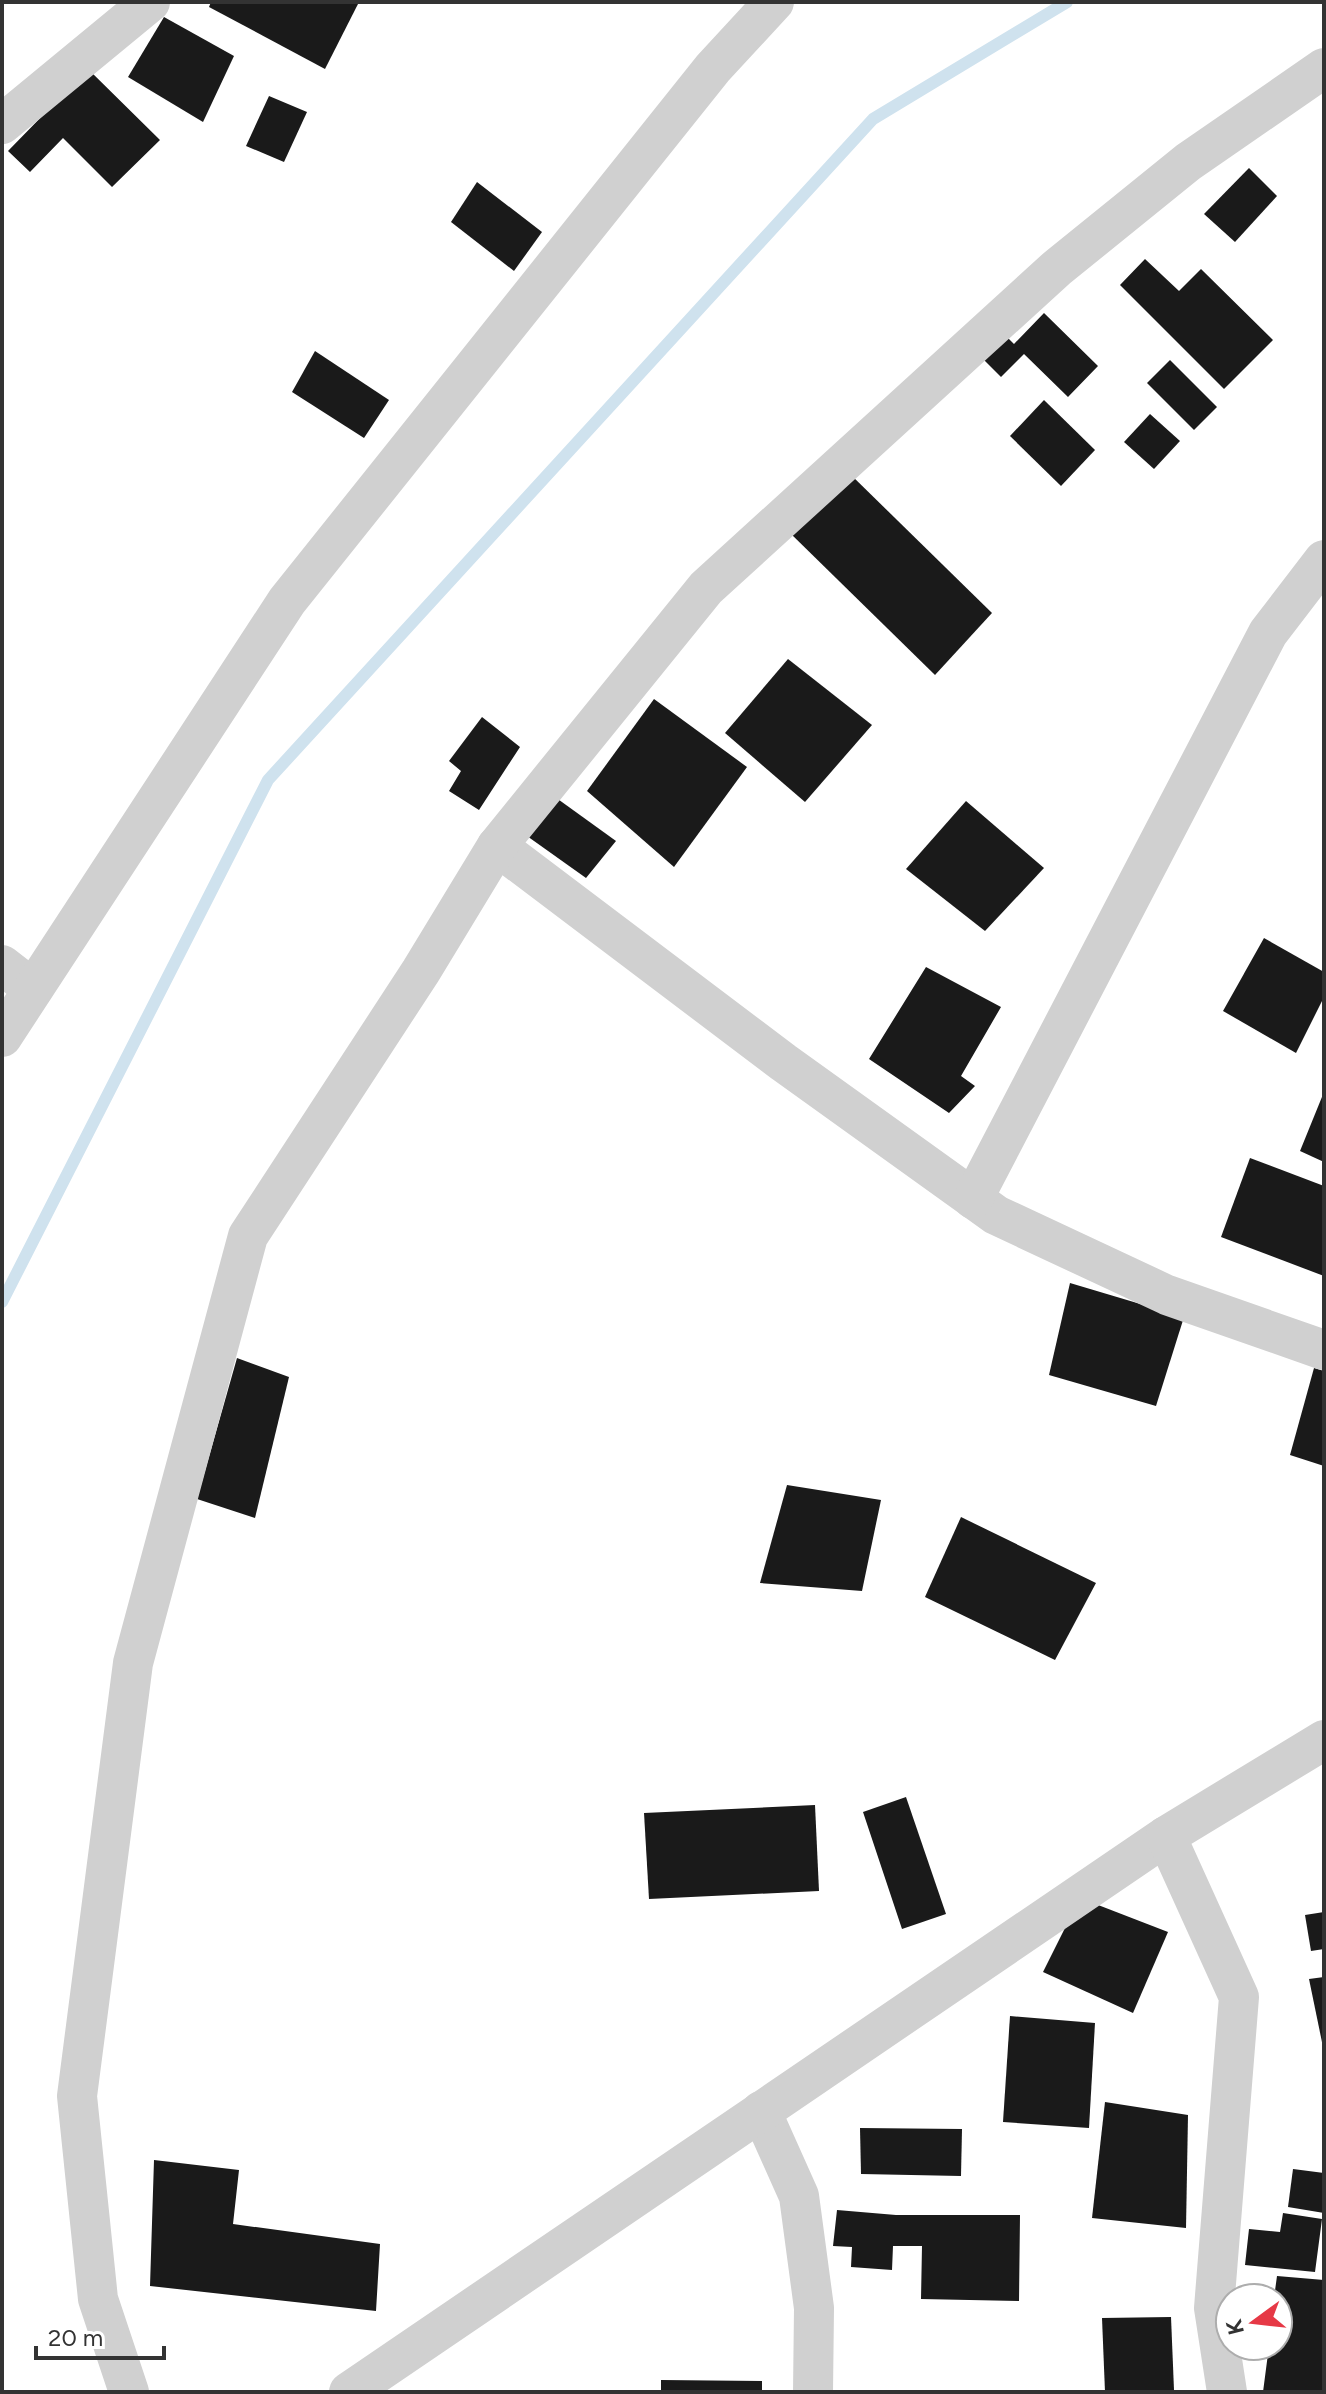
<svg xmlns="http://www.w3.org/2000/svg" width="1326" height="2394" font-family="Figtree,sans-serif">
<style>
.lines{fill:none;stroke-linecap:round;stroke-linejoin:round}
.stream{stroke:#cfe2ee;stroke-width:12}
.building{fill:#1a1a1a}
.minor{stroke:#d0d0d0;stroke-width:40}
</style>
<rect width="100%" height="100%" fill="#fff"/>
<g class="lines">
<polyline class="stream" points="2,1302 268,780 873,119 1067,2"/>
</g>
<g class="building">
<polygon points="211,2 359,2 325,69 209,7"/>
<polygon points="164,17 234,56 203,122 128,77"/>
<polygon points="88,69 160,140 112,187 63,138 30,172 8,151"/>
<polygon points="269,96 307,112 284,162 246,146"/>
<polygon points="1249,168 1277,196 1235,242 1204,214"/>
<polygon points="477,182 542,232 514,271 451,222"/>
<polygon points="1145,259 1179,291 1201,269 1273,340 1224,389 1120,285"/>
<polygon points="1044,313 1098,366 1068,397 1024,354 1001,377 979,355 1002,332 1014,344"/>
<polygon points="315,351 389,400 364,438 292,392"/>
<polygon points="1170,360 1217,407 1194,430 1147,383"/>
<polygon points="1044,400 1095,450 1061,486 1010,436"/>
<polygon points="1150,414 1180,441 1154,469 1124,442"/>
<polygon points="848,472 992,613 935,675 789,532"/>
<polygon points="788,659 872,725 805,802 725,733"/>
<polygon points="654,699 747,767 674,867 587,791"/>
<polygon points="482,717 520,747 479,810 449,791 461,771 449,761"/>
<polygon points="555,797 616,841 586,878 527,836"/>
<polygon points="966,801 1044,868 985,931 906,869"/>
<polygon points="1264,938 1324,972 1324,997 1296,1053 1223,1011"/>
<polygon points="926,967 1001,1007 961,1076 975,1086 949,1113 869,1059"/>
<polygon points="1324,1092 1324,1162 1300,1151"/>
<polygon points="1250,1158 1324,1186 1324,1276 1221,1237"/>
<polygon points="1070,1283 1184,1317 1156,1406 1049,1375"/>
<polygon points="237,1358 289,1377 255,1518 197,1499"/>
<polygon points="1314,1368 1324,1371 1324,1466 1290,1455"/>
<polygon points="787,1485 881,1500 862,1591 760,1583"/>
<polygon points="961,1517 1096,1583 1055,1660 925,1597"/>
<polygon points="906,1797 946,1914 902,1929 863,1812"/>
<polygon points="815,1805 819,1891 649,1899 644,1813"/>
<polygon points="1080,1898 1168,1932 1133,2013 1043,1972"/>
<polygon points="1324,1912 1324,1949 1311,1951 1305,1915"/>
<polygon points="1324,1977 1324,2046 1323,2047 1309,1979"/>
<polygon points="1010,2016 1095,2023 1089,2128 1003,2122"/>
<polygon points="1105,2102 1188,2115 1186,2228 1092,2218"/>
<polygon points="860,2128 962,2129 961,2176 861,2174"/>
<polygon points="154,2160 239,2170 233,2224 380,2244 376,2311 150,2286"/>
<polygon points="1293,2169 1324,2173 1324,2213 1288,2207"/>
<polygon points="837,2210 896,2215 1020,2215 1019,2301 921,2299 922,2246 893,2246 892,2270 851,2267 852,2247 833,2246"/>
<polygon points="1283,2213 1322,2219 1315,2272 1245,2265 1249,2229 1280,2232"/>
<polygon points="1277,2276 1324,2280 1324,2392 1263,2392 1269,2346 1278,2346 1278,2298 1274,2298"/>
<polygon points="1171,2317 1174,2390 1105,2392 1102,2318"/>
<polygon points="661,2380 762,2381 762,2392 661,2392"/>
</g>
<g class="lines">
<g class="minor">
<polyline points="2,124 150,2"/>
<polyline points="497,846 783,1062 996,1215 1167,1295 1324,1350"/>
<polyline points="2,965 33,989"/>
<polyline points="2,1037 287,601 713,68 774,2"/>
<polyline points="973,1199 1268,633 1324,560"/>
<polyline points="761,2111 799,2196 814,2308 813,2392"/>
<polyline points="129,2392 98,2299 77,2096 133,1663 248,1236 421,971 497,846 706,588 1057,268 1188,162 1324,68"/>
<polyline points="349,2392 1166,1836"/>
<polyline points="1227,2392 1214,2308 1239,1997 1166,1836 1324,1740"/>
</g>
</g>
<rect width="1326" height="2394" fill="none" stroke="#333333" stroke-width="8"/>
<g transform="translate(1254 2322) rotate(255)"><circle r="38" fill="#ffffff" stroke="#adadad" stroke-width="2"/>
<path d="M0-6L14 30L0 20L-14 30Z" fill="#e63946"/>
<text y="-12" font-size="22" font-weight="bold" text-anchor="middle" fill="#333333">K</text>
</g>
<path d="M36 2346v12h128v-12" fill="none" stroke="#333333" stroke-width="4"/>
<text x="48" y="2346" font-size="24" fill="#333333" stroke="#ffffff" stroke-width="6" paint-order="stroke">20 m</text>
</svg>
